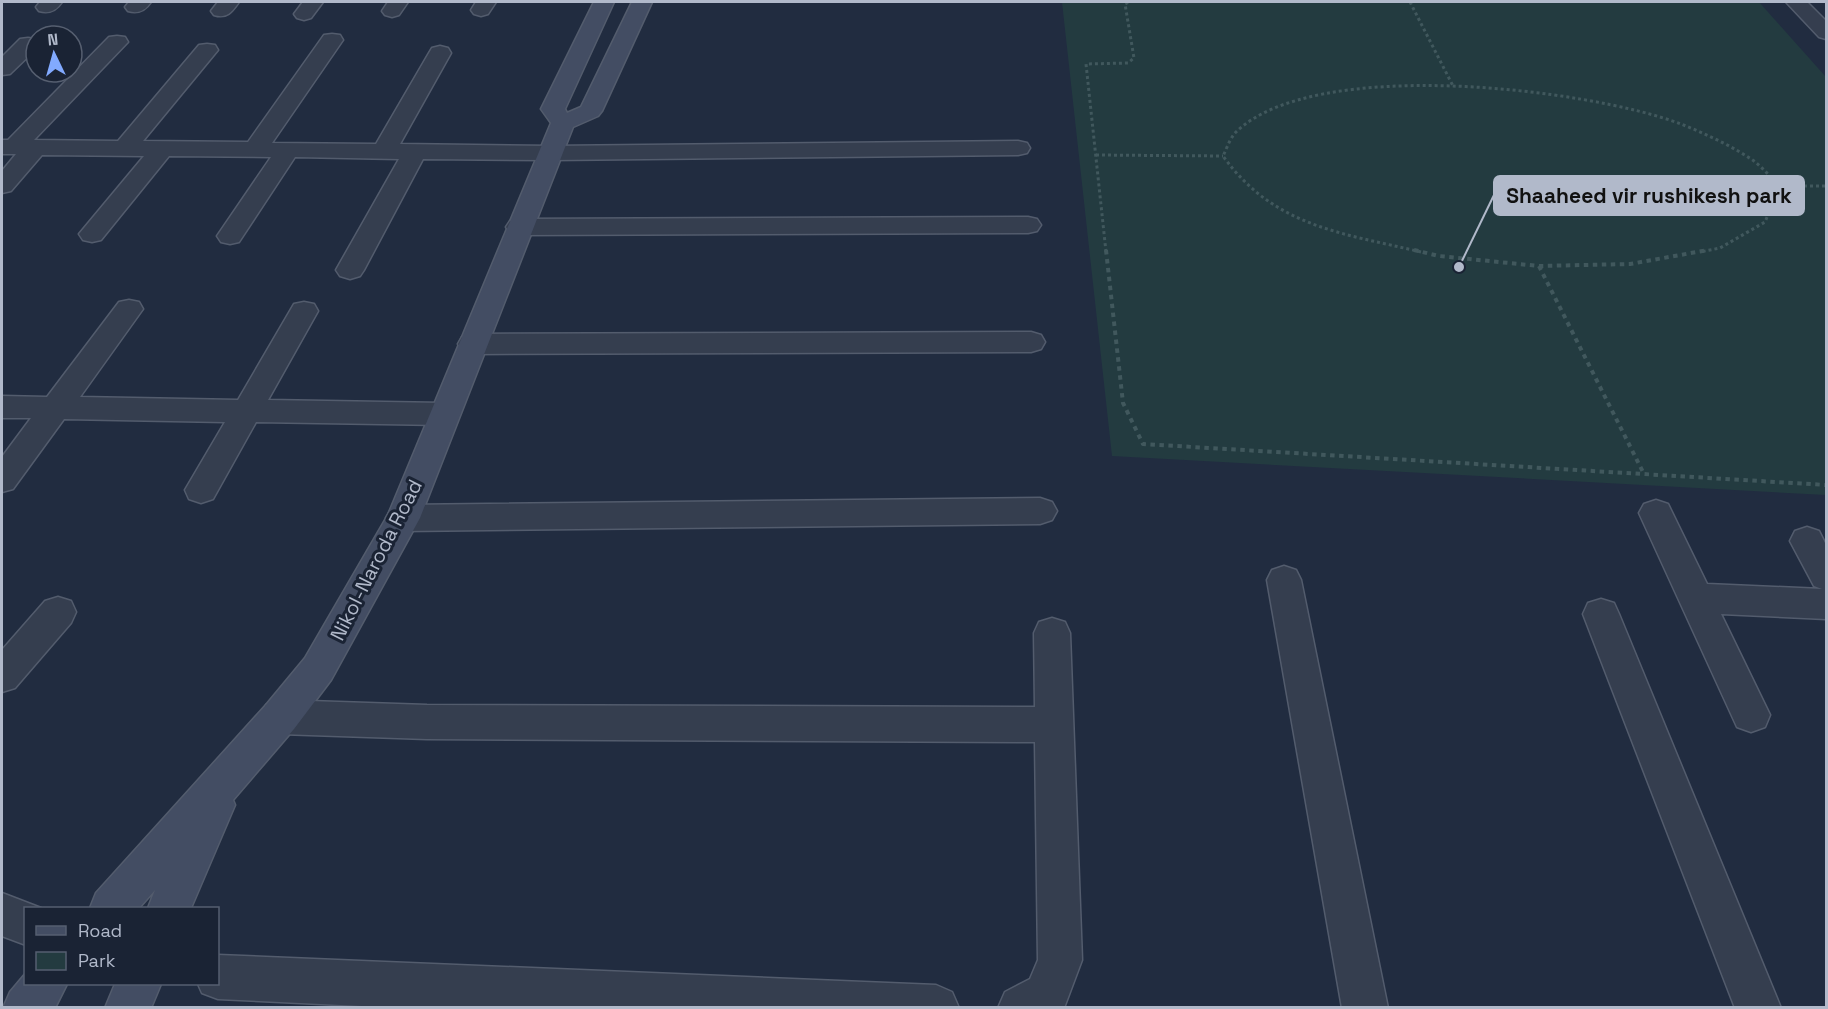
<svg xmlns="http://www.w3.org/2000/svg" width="1828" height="1009" font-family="'Space Grotesk',sans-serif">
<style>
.green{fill:#233b40}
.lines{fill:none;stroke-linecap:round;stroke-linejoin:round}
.minor-casing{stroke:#535c6d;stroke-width:3}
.secondary-casing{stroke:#535c6d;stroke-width:3}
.path-far1{stroke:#41585d;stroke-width:3;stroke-dasharray:3 3;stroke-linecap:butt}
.path{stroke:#41585d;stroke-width:4;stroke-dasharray:4.5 4.5;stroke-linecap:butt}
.minor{fill:#353e4f;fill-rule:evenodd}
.secondary{fill:#434d63;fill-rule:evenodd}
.labels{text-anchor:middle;stroke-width:6;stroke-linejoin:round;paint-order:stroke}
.street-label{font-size:20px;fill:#b1b9ca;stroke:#1a2334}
.leader{fill:none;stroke:#b1b9ca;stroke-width:2}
.callout-dot{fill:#b1b9ca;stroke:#1a2334;stroke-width:2}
.callout{fill:#b1b9ca;stroke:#b1b9ca;stroke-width:2}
.callout-label{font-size:21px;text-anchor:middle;font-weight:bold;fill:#111}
</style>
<rect width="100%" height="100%" fill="#212c40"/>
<polygon class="green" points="1062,2 1759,2 1826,77 1826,495 1112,456"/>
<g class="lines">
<g class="minor-casing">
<g id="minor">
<path d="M40,2H62C56,11 49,14 39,11L36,7Z"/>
<path d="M129,2H151C145,11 138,14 128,11L125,7Z"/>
<path d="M218,2H239C232,12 227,19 214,15L211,11Z"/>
<polygon points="303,2 323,2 311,18 304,20 297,18 294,14"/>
<polygon points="388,2 408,2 399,15 392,17 385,15 382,11"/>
<polygon points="476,2 496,2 488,14 481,16 474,14 471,10"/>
<polygon points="1786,2 1807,2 1826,21 1826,39 1819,37"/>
<polygon points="332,34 340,35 343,40 272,143 376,144 429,53 432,48 440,46 448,48 451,53 400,144 551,146 1018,141 1027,143 1030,148 1027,153 1018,155 551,160 423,159 364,270 360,276 350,279 340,276 336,270 399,159 295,157 239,242 230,244 221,242 217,236 271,157 169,156 101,240 92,242 83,240 79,234 144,156 42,155 11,191 2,193 2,171 16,154 2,154 2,140 8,140 109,37 117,36 125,37 128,42 34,140 118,141 199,45 207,44 215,45 218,50 143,141 248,142 324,35"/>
<polygon points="28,38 36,39 36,49 10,74 2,75 2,57 20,39"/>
<polygon points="1028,217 1037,219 1041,225 1037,231 1028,233 519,235 510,233 506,227 510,221 519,219"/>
<polygon points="129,300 139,302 143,309 80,397 238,400 294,304 304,302 314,304 318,311 268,400 443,403 454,406 458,414 454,422 443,425 256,422 213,499 201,503 189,499 185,490 225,422 64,419 13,489 2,492 2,457 31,418 2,418 2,396 47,397 119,302"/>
<polygon points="1031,332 1041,335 1045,342 1041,349 1031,352 472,354 462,351 458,344 462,337 472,334"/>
<polygon points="1040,498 1052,502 1057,511 1052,520 1040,524 403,531 391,527 386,518 391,509 403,505"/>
<polygon points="1656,500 1668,504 1707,584 1822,589 1814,586 1790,541 1795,531 1807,527 1819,531 1826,545 1826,619 1721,614 1770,715 1765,727 1751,732 1737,727 1639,513 1644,504"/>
<polygon points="1284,566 1296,570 1301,580 1388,1008 1342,1008 1267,580 1272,570"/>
<polygon points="58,597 71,601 76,612 71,623 15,688 2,692 2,650 45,601"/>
<polygon points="1601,599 1614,603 1619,614 1781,1008 1735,1008 1583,614 1588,603"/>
<polygon points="1052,618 1065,622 1070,633 1082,960 1064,1008 998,1008 1005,992 1030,979 1038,960 1035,742 427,739 280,734 266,729 261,717 266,705 280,700 427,705 1035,707 1034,633 1039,622"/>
<polygon points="2,893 41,908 26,908 26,945 2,936"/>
<polygon points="218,955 936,985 952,992 959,1008 403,1008 218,999 202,993 198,984 218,984"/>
</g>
</g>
<g class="secondary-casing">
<g id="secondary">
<polygon points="594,2 614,2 565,109 567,113 581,107 632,2 652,2 602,111 598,116 573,127 420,518 331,680 294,729 233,800 235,805 191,908 148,908 155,890 139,908 90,908 96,893 266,705 305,658 388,515 551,123 541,109"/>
<polygon points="26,973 26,984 67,984 55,1008 3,1008 10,992"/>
<polygon points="115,984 161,984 151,1008 105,1008"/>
</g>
</g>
<g class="path-far1">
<polyline points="1410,2 1453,86"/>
<polyline points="1096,155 1223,156"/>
<polyline points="1780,186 1826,186"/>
<polyline points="1106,252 1086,64 1128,63 1134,58 1125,4 1129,2"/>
<path d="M1421,252C1342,233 1274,227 1223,156C1227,148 1230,138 1236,132C1314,56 1586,88 1681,124C1706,134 1732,146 1754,161C1763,168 1771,178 1780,186L1765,222L1720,248L1700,252"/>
</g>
<g class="path">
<polyline points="1106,250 1123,403 1143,444 1826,485"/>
<polyline points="1414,250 1439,256 1539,266 1630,264 1708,250"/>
<polyline points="1539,266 1644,474"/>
</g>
<use href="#minor" class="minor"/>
<use href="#secondary" class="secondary"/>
</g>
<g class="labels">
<g class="street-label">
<text transform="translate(376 560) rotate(-63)" y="7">Nikol-Naroda Road</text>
</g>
</g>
<path class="leader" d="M1459 267L1494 195"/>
<circle class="callout-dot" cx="1459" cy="267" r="6"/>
<rect class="callout" x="1494" y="176" width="310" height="39" rx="6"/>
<g class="callout-label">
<text x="1649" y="203">Shaaheed vir rushikesh park</text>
</g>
<rect width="1828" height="1009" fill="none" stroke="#b1b9ca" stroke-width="6"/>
<rect x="24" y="907" width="195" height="78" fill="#1a2334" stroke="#565f70" stroke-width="1.5"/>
<rect x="36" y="926" width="30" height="9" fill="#434d63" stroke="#565f70" stroke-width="1.5"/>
<text x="78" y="937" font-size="18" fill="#b1b9ca">Road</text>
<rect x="36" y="952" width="30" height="18" fill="#233b40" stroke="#565f70" stroke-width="1.5"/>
<text x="78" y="967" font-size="18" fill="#b1b9ca">Park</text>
<g transform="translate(54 54) rotate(355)"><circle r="28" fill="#1a2334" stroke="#565f70" stroke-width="1.5"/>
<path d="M0-4.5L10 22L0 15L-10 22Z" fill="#82aaff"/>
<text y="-9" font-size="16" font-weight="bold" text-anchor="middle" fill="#b1b9ca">N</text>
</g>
</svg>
